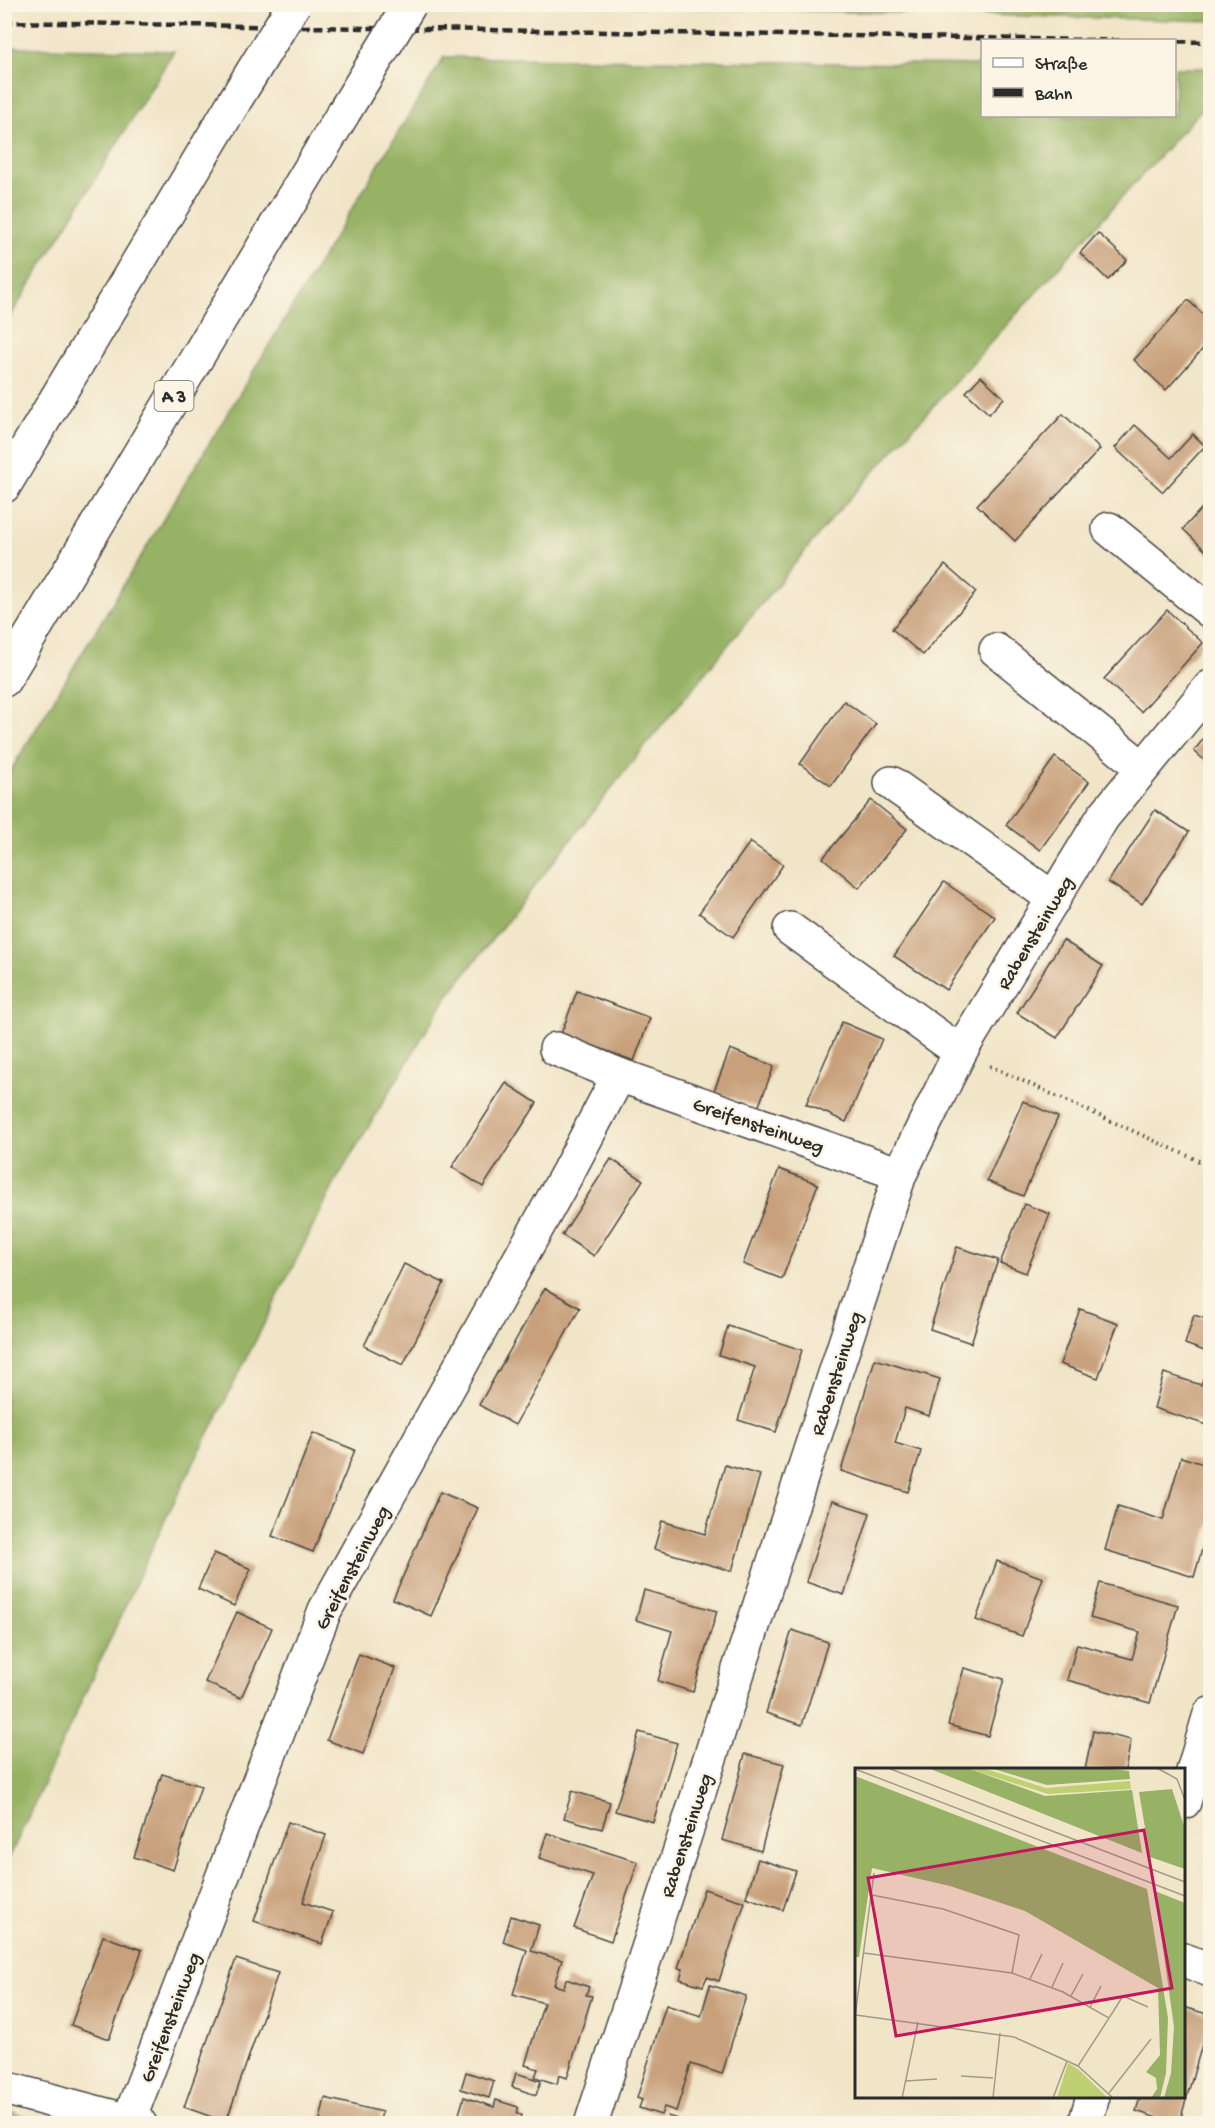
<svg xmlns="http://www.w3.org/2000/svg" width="1215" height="2128" font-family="'Gochi Hand',sans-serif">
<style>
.forest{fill:#97b265;stroke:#616e48;stroke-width:1.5}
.building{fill:#c8a07b}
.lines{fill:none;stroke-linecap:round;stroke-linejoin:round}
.minor-casing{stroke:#494743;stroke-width:36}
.highway-casing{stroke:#494743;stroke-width:36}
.path{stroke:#494743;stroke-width:4;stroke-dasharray:1.5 4.5;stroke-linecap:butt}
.minor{stroke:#fff;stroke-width:33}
.highway{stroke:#fff;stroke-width:33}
.rail{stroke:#2b2b2b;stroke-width:4.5;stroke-dasharray:9 4.5;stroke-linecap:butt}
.highway-bridge-casing{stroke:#494743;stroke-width:36;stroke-linecap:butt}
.highway-bridge{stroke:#fff;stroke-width:33}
.labels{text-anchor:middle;stroke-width:5;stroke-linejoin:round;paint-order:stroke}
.shield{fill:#fcf5e5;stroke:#6a6863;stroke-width:1.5}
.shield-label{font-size:18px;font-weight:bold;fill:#2b2b2b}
.street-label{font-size:20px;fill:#2b2b2b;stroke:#fcf5e5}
.inset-road{fill:none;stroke:#a29b89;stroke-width:1.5}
.view{fill:#c2185b;fill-opacity:0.15;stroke:#c2185b;stroke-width:3}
.inset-edge{fill:none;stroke:#2b2b2b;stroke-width:3}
</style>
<rect width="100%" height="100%" fill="#fcf5e5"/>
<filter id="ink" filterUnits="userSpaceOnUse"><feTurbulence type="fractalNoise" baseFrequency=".0167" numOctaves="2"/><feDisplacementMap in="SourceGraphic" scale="12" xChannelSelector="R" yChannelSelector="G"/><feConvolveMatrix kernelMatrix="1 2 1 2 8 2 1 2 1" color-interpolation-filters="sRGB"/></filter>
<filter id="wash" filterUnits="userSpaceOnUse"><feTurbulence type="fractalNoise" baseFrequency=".008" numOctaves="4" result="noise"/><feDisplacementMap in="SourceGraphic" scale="24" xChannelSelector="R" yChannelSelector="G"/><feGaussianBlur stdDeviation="1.35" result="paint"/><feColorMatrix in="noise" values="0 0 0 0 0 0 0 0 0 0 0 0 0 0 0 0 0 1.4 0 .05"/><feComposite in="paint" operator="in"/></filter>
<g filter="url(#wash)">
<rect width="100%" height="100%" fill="#f1e5c8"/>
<g class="forest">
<polygon points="1210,4 1210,21 588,5 588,4"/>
<polygon points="5,47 174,51 5,325 4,47"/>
<polygon points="444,57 982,65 982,116 1174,116 1175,68 1210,68 1210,111 1201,110 833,517 636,757 446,998 338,1177 164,1522 5,1867 5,780"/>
<polygon points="5,2110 45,2123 5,2123"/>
</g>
<g id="blocks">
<g class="building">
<polygon points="1098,233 1127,260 1108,280 1080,253"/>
<polygon points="1188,300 1210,321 1210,341 1166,390 1134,360"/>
<polygon points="981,376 1004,398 989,414 966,392"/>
<polygon points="1063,414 1100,449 1015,541 977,505"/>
<polygon points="1135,425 1171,458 1193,434 1205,446 1163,492 1115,448"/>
<polygon points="1210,499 1210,555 1183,529"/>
<polygon points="945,565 976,592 923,655 892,629"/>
<polygon points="1167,610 1203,643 1141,712 1104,679"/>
<polygon points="844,701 876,724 831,786 800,764"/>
<polygon points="1210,730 1210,765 1194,751"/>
<polygon points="1055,757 1089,782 1040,850 1006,825"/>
<polygon points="871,800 907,829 859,888 823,858"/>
<polygon points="1155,810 1189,832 1142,904 1108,882"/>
<polygon points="750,842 783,865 733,937 699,913"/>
<polygon points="944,882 995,917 946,990 894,956"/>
<polygon points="1063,940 1103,966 1057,1038 1017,1013"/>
<polygon points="577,991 650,1018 634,1061 561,1034"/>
<polygon points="842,1022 882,1039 846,1122 806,1104"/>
<polygon points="730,1049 774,1066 758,1108 714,1091"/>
<polygon points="506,1083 537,1103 483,1187 452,1167"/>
<polygon points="1023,1101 1058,1117 1023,1196 987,1181"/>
<polygon points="611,1159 643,1180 594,1256 562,1235"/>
<polygon points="779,1169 818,1184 782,1279 743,1264"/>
<polygon points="1024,1204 1050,1214 1026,1273 1000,1263"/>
<polygon points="957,1247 998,1260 971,1343 930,1329"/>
<polygon points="404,1264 444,1283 403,1365 364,1346"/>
<polygon points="545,1288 580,1308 515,1425 479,1405"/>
<polygon points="1080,1309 1118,1323 1098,1378 1060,1364"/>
<polygon points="1194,1315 1210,1320 1210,1353 1185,1344"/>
<polygon points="728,1326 802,1350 776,1432 738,1420 755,1367 719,1355"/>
<polygon points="1210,1358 1210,1426 1154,1408 1164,1373 1201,1385"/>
<polygon points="875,1359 940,1379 929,1416 905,1408 895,1443 921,1451 908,1492 841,1471"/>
<polygon points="313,1433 355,1450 313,1552 272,1536"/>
<polygon points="1181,1457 1210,1466 1210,1522 1194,1577 1105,1550 1118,1506 1163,1520"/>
<polygon points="725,1465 760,1475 732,1571 654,1549 662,1521 705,1534"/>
<polygon points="440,1492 478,1508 431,1616 393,1599"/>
<polygon points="832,1501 870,1513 844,1595 806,1582"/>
<polygon points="214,1553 251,1569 234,1606 198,1589"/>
<polygon points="997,1561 1043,1578 1022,1636 976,1620"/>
<polygon points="1100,1583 1178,1605 1150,1703 1067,1680 1077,1644 1132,1659 1140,1632 1090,1618"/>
<polygon points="644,1590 717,1611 693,1692 658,1681 672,1631 636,1620"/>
<polygon points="237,1612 272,1628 241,1698 205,1682"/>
<polygon points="792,1630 828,1642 802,1725 766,1713"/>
<polygon points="359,1654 395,1668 363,1754 327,1740"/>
<polygon points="964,1668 1004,1679 988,1736 948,1725"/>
<polygon points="1093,1731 1131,1740 1125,1770 1085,1770"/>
<polygon points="639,1732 677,1743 653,1822 615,1811"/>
<polygon points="745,1754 784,1764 761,1851 722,1840"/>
<polygon points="162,1774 201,1786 173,1870 134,1857"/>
<polygon points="572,1791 610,1802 602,1829 564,1818"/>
<polygon points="288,1822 326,1835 303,1902 333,1912 322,1944 254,1921"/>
<polygon points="547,1833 638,1862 611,1941 574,1928 593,1875 539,1858"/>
<polygon points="758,1859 796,1871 783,1910 746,1897"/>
<polygon points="704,1889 745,1902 719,1981 707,1977 703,1986 680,1979 683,1969 678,1968"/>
<polygon points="511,1916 539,1925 531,1951 562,1960 554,1985 564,1988 566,1979 589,1987 586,1995 592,1996 567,2078 559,2075 557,2084 535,2077 538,2069 525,2065 544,2003 513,1994 527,1950 503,1942"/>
<polygon points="103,1936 142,1950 109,2039 71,2025"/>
<polygon points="236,1959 278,1973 226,2122 184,2107"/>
<polygon points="710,1985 746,1996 722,2074 691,2064 676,2111 664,2107 661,2115 639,2108 642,2100 637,2098 666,2005 701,2016"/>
<polygon points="1184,2007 1210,2015 1210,2017 1179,2124 1175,2124 1136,2111 1140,2097 1184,2097"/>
<polygon points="466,2072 494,2081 489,2098 461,2089"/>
<polygon points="516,2073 541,2081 536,2095 512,2087"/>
<polygon points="464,2097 494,2107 496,2100 518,2107 517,2114 522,2115 519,2124 465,2124 457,2121"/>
<polygon points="325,2098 382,2112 379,2124 319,2124"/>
<polygon points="668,2116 690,2123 690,2124 666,2124"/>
</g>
</g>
</g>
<g filter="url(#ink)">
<use href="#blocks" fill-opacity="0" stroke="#494743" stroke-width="1.5"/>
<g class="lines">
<g class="minor-casing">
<g id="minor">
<polyline points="1109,529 1210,611"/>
<polyline points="996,650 1143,768"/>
<polyline points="891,783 1054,899"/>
<polyline points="790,929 960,1052"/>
<polyline points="556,1049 619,1075"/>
<polyline points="1184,1802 1210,1714"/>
<polyline points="1184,1960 1210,1970"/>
<polyline points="4,2088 140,2124"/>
<polyline points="129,2120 325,1610 568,1172 619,1075 900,1174"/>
<polyline points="591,2124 900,1174 960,1052 1103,817 1210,687"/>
<polyline points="1085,2124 1093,2096"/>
</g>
</g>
<g class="highway-casing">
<g id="highway">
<polyline points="4,486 234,102"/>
<polyline points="4,680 344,112"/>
</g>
</g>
<polyline class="path" points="990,1066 1210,1166"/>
<use href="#minor" class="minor"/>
<use href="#highway" class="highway"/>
<polyline class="rail" points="4,22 1210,42"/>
<g class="highway-bridge-casing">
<g id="highway-bridge">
<polyline points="234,102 294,4"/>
<polyline points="344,112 410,4"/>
</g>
</g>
<use href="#highway-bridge" class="highway-bridge"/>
</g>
</g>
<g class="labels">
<rect class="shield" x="154.5" y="381" width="39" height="30" rx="4.5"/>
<g class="shield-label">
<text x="174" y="402">A 3</text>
</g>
<g class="street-label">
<text transform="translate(1034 932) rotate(-59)" y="7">Rabensteinweg</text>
<text transform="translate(759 1124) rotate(19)" y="7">Greifensteinweg</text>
<text transform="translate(835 1373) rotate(-72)" y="7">Rabensteinweg</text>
<text transform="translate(351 1567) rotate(-62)" y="7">Greifensteinweg</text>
<text transform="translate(685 1835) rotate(-72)" y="7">Rabensteinweg</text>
<text transform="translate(169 2017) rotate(-69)" y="7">Greifensteinweg</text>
</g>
</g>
<g transform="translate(855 1768)">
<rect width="330" height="330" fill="#f1e5c8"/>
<path d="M111,0H128L191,20L275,13L276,21L193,26ZM213,295L223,301L253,330H202Z" fill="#bfd073"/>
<path d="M73,0H112L190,28L277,22L287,85ZM135,0H250L274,3L275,11L192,17ZM0,8L292,121L313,250L311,305L305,330H296L302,321L301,310L291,304L305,287L303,220L170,143L95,118L17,100L4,189H0ZM317,21L330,61V101L295,89L284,24ZM300,123L330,135V330H309L316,305L319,259Z" fill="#97b265"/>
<path class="inset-road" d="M33,0L330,114M302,0L322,11L330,32M0,1L330,128M17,127L88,141L164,167L157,205M9,185L157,205L208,224L254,250L223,298M175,211L187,186M197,219L208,195M216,228L228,206M235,239L246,218M1,247L159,269L223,298L258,330M0,249L19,105M254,250L268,228L293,239M106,308L138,310M51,313L82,311M254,325L296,271M47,330L63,254M138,330L145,265M198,330L212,293"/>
<path class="view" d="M289,62L317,220L41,268L13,110Z"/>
<rect width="330" height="330" class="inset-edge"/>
</g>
<rect width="1215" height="2128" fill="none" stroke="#fcf5e5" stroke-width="24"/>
<rect x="981" y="39" width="195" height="78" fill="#fcf5e5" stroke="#a8a49b" stroke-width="1.5"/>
<rect x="993" y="58" width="30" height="9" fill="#ffffff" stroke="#a8a49b" stroke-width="1.5"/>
<text x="1035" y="69" font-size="18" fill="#2b2b2b">Straße</text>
<rect x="993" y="88" width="30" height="9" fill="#2b2b2b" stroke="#a8a49b" stroke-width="1.5"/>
<text x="1035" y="99" font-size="18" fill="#2b2b2b">Bahn</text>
</svg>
